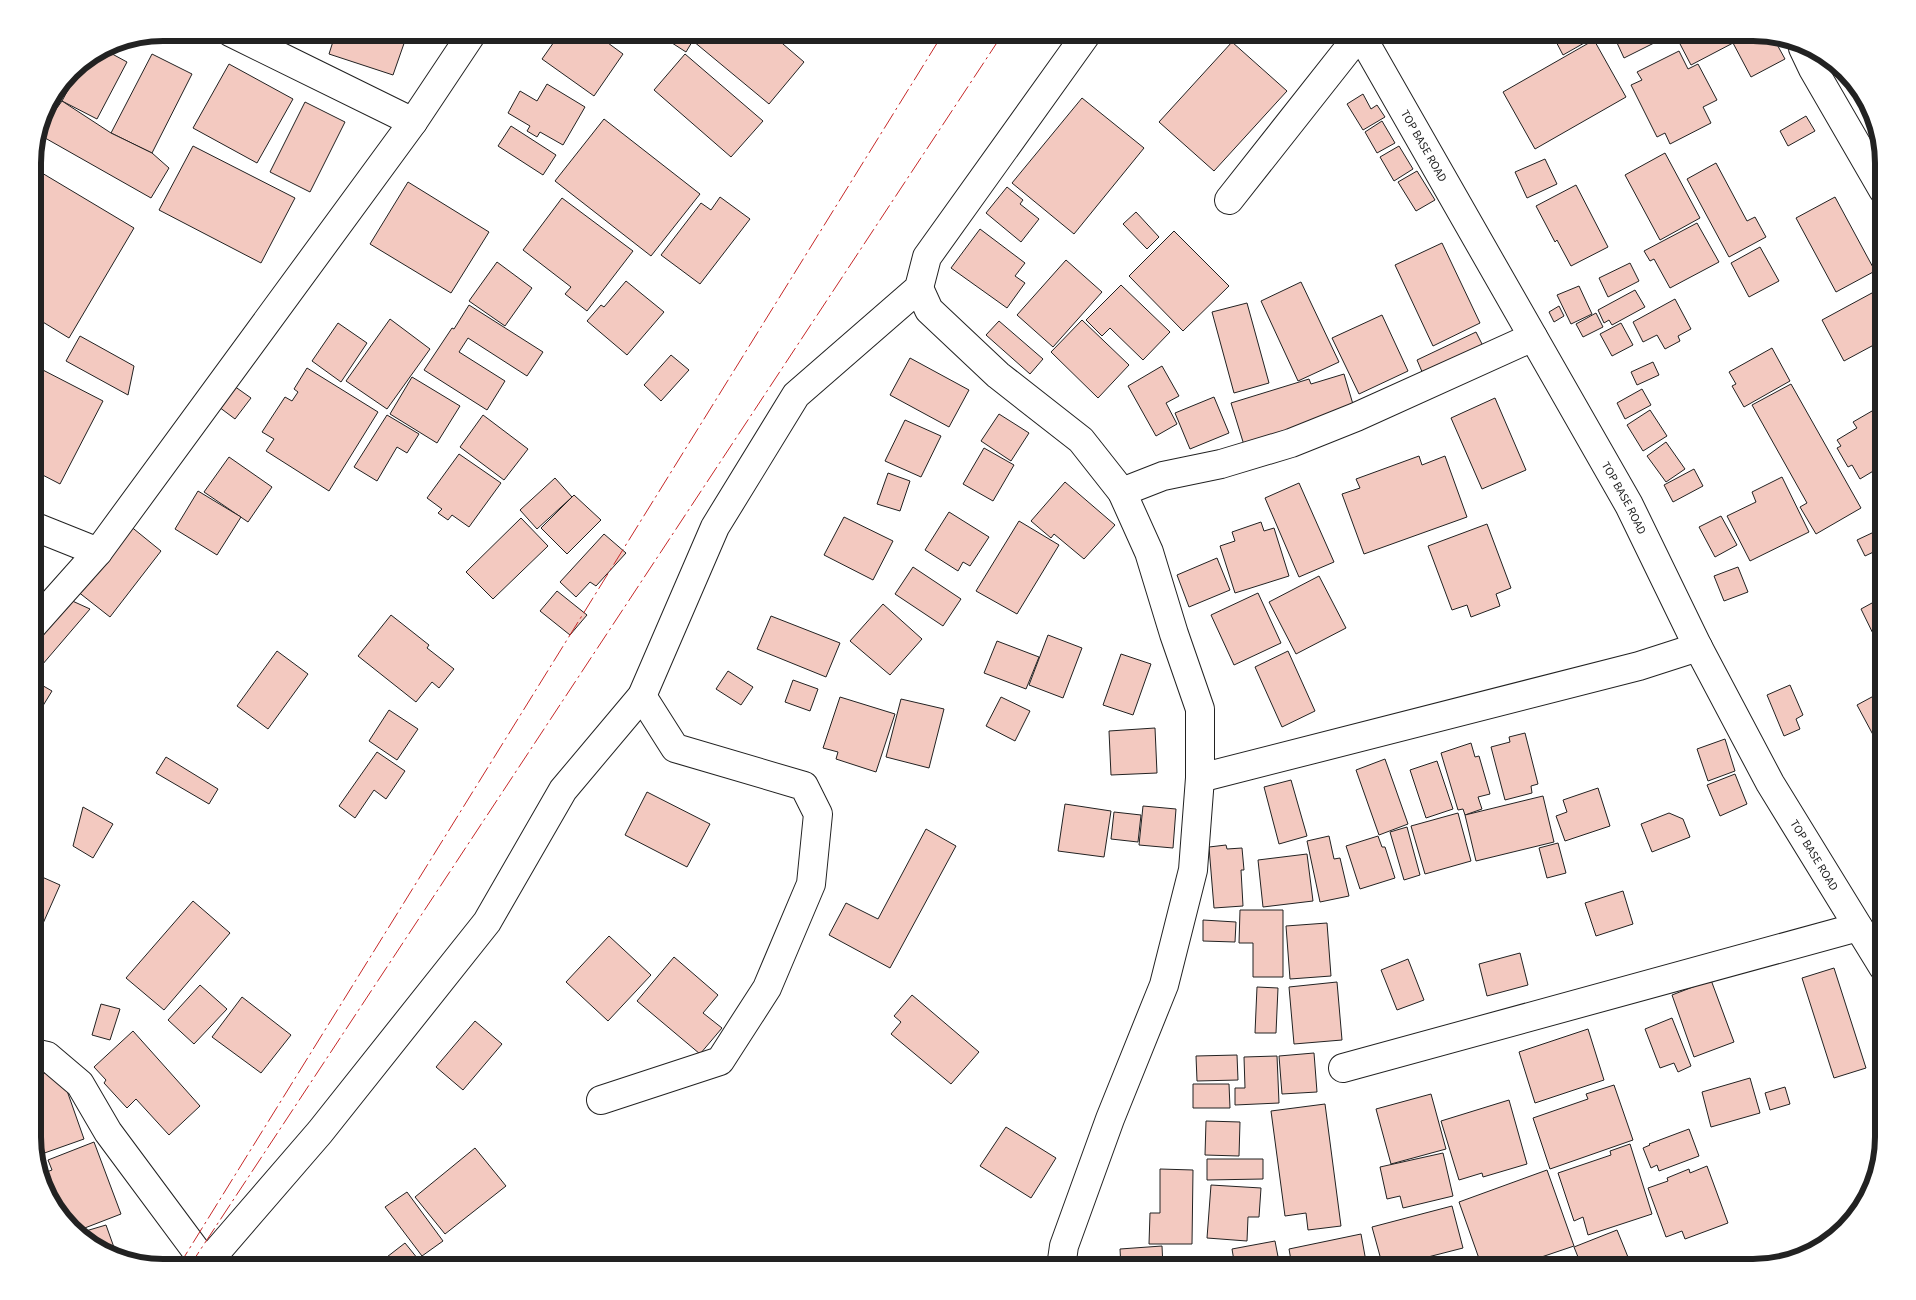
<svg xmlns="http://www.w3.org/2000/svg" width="1916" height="1300" font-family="'Source Sans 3',sans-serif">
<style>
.building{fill:#f3c9c0;stroke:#222}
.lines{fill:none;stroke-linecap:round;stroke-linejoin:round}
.minor-casing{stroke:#222;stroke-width:30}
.minor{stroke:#fff;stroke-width:28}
.power{stroke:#c62828;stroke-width:1;stroke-dasharray:18 4 2.5 4;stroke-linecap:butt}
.labels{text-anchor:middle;stroke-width:4;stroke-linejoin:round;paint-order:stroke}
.street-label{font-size:12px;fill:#222;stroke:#fff}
.rim{fill:none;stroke:#222;stroke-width:6}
</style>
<rect width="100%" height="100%" fill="#fff"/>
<g class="building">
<polygon points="336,32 408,32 393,75 329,54"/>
<polygon points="561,32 593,32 623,54 594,96 542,59"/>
<polygon points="655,32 698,32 686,52"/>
<polygon points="700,32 769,32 804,62 769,104 693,41"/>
<polygon points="1551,32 1599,32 1600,34 1563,55"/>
<polygon points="1612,32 1676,32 1624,58"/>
<polygon points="1697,32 1753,32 1774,39 1785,59 1751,77 1733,43 1691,65 1679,42"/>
<polygon points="1594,40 1626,97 1535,149 1503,92"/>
<polygon points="1232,42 1287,91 1214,171 1159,122"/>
<polygon points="103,49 127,62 97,119 62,101 83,62"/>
<polygon points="1679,51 1688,69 1698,64 1717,100 1703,107 1711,123 1670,144 1665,133 1657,137 1631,85 1642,80 1637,72"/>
<polygon points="152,54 192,74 152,153 111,133"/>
<polygon points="685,54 763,121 731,157 654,90"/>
<polygon points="229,64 293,99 257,163 193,128"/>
<polygon points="547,84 585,107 563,145 540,132 537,137 527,131 530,126 508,113 520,91 537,101"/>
<polygon points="1363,94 1371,109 1377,105 1385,117 1363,130 1347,104"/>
<polygon points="1082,98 1144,148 1074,234 1012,183"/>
<polygon points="62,101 111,133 152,153 169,168 151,198 38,134"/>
<polygon points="305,102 345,122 310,192 270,172"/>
<polygon points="1806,116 1815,131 1788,146 1780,131"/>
<polygon points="604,119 700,194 651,256 555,181"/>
<polygon points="1382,121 1395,143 1377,153 1365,132"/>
<polygon points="511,126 556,155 543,175 498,146"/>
<polygon points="193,146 295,198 261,263 159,210"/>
<polygon points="1399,146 1413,169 1394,181 1380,157"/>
<polygon points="1665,153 1700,218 1660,240 1625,175"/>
<polygon points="1545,159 1557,184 1527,198 1515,172"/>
<polygon points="1716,163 1747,221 1755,217 1766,237 1729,257 1687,179"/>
<polygon points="1417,171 1435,200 1416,211 1398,182"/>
<polygon points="42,173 134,228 69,338 33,316 33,188"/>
<polygon points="408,182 489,232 451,293 370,244"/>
<polygon points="1576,185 1608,247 1571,266 1557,240 1555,242 1536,206"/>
<polygon points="1007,187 1023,200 1020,204 1039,219 1021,242 986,213"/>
<polygon points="720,197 750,219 700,284 661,255 701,203 711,210"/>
<polygon points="1835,197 1875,271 1836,292 1796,218"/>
<polygon points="562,198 633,251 587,311 565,294 571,287 523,250"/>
<polygon points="1136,212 1159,237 1147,249 1123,224"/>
<polygon points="1697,223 1719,262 1670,288 1654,259 1650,261 1644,251"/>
<polygon points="980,229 1025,263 1015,276 1025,283 1007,308 951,268"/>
<polygon points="1174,231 1229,286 1183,331 1129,276"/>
<polygon points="1442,243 1480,323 1433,346 1395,265"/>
<polygon points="1760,247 1779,281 1749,297 1731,263"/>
<polygon points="1066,260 1102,292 1053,347 1017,315"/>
<polygon points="497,262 532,288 505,326 469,301"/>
<polygon points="1630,263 1639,281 1608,297 1599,278"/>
<polygon points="626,281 664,312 627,355 587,321 601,305 604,307"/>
<polygon points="1301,282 1339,362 1298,381 1261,301"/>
<polygon points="1121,285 1170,332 1143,360 1110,328 1102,336 1086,320"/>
<polygon points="1579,286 1592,314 1571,324 1557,295"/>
<polygon points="1883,287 1883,340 1844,361 1822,320"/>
<polygon points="1635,290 1645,307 1612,325 1609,320 1604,323 1598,310"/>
<polygon points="1675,299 1691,329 1678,336 1680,341 1665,349 1657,335 1643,342 1633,322"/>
<polygon points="1247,303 1269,383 1234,393 1212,312"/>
<polygon points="469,305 543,352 527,376 468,338 459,352 505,381 487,410 424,370 452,328 454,329"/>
<polygon points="1559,306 1564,316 1554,322 1549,312"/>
<polygon points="1596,313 1603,327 1583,337 1576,324"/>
<polygon points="1382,315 1408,371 1359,394 1332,338"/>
<polygon points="390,319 430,349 387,409 346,381"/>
<polygon points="1082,320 1129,365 1098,398 1051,352"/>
<polygon points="999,321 1043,359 1030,374 986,335"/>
<polygon points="338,323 367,343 341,382 312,361"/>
<polygon points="1621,323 1633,345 1612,356 1600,334"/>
<polygon points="1476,332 1483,346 1423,374 1417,360"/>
<polygon points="80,336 134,366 128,395 66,361"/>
<polygon points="1772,348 1790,381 1744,407 1732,386 1736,384 1729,372"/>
<polygon points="671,355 689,370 661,401 644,385"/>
<polygon points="910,358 969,390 949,427 890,395"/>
<polygon points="1653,362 1659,375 1637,385 1631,372"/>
<polygon points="1162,366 1179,396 1166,403 1177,424 1156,436 1128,386"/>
<polygon points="39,368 103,401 60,484 33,470 33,380"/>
<polygon points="307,368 378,412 329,491 266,451 274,439 262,432 285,397 292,401 298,392 294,389"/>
<polygon points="1344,374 1355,411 1244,445 1231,403 1309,379 1311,384"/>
<polygon points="412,377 460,406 437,443 390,414"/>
<polygon points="227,381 251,398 235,419 211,401"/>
<polygon points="1791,384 1861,508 1816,534 1800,507 1807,503 1752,405"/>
<polygon points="1642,389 1651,405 1625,419 1617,403"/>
<polygon points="1214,397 1229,433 1190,449 1175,413"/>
<polygon points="1495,398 1526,470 1482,489 1451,418"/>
<polygon points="1650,410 1667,436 1643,451 1627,425"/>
<polygon points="1872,411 1876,417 1883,413 1883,469 1877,473 1875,470 1860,479 1852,465 1848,467 1837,448 1841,446 1837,440 1857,428 1853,422"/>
<polygon points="999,414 1029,433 1011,461 981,441"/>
<polygon points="387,415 419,434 407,453 397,447 377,481 354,467"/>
<polygon points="483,415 528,449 504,480 460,447"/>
<polygon points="905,420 941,436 921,477 885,461"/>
<polygon points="1666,442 1685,469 1666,482 1647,456"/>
<polygon points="984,448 1014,465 993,501 963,484"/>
<polygon points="459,454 501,483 469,527 452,515 448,520 438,513 442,509 427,498"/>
<polygon points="1419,456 1422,465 1445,456 1467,517 1364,554 1342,494 1360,488 1356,479"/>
<polygon points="229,457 272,487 248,522 204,492"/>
<polygon points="1694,469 1703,486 1673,502 1664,485"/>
<polygon points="888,473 910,481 900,511 877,504"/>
<polygon points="1782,477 1809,532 1750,561 1727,516 1756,502 1752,492"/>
<polygon points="555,478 572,497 537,529 520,510"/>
<polygon points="1065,482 1115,525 1084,559 1054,534 1051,538 1031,521"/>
<polygon points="1299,483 1334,562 1299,577 1265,498"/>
<polygon points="198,491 241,517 217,555 175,529"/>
<polygon points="574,495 601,520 567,554 541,528"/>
<polygon points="949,512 989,537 970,566 963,562 958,571 925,550"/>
<polygon points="1721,516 1737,545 1715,557 1699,527"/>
<polygon points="844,517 893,541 873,580 824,555"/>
<polygon points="521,518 548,546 493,599 466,572"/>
<polygon points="1019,521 1059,545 1017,614 976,591"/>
<polygon points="1261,522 1264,531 1274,528 1289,576 1235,593 1220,546 1235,541 1232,532"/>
<polygon points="1487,524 1511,588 1496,594 1500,606 1471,617 1467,605 1452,610 1428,546"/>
<polygon points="129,525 161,551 110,617 77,591"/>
<polygon points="1874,532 1882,548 1865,556 1857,540"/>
<polygon points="604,534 626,553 596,586 590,582 576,597 560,582"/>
<polygon points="1217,558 1230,590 1189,607 1177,575"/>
<polygon points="913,567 961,599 943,626 895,594"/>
<polygon points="1738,567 1748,592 1724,601 1714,576"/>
<polygon points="1319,576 1346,628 1296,654 1269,602"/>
<polygon points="557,591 587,615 570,635 540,611"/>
<polygon points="1258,593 1281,643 1234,665 1211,615"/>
<polygon points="1883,597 1883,654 1861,609"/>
<polygon points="68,599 90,609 42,665 33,657 33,640"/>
<polygon points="883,604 922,639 890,675 850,641"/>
<polygon points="391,615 429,645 427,648 454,669 439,688 432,682 416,702 358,656"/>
<polygon points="771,616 840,643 826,677 757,649"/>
<polygon points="1048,635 1082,648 1063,698 1029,685"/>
<polygon points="997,641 1039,657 1026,689 984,673"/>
<polygon points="277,651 308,674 268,729 237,706"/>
<polygon points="1288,651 1315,711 1282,727 1255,667"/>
<polygon points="1121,654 1151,664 1133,715 1103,705"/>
<polygon points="728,671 753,687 741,705 716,689"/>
<polygon points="33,680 52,691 33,722"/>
<polygon points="793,680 818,689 810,711 785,702"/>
<polygon points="1790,685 1803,715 1796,719 1800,729 1784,736 1767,695"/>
<polygon points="1883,691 1883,741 1878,744 1857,705"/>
<polygon points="840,697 895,714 876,772 836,759 838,752 823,748"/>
<polygon points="1001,697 1030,711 1015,741 986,726"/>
<polygon points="901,699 944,709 929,768 886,757"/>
<polygon points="389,710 418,729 397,760 369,741"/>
<polygon points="1155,728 1157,773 1111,775 1109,731"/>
<polygon points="1525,733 1538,784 1531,786 1532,793 1505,800 1491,747 1510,742 1509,737"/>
<polygon points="1725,739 1735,771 1708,781 1697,749"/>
<polygon points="1471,743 1475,757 1479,756 1490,794 1478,797 1482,809 1465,815 1463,809 1458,810 1441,753"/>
<polygon points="377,752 405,771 386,799 374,790 355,818 339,806"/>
<polygon points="166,757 218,789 209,804 156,773"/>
<polygon points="1385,759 1408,824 1379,835 1356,770"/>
<polygon points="1437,761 1453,809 1426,818 1410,770"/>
<polygon points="1735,774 1747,804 1720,816 1707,785"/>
<polygon points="1291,780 1307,836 1279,844 1264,787"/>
<polygon points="1598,788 1610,826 1565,841 1556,816 1567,812 1563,800"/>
<polygon points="647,792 710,824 687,867 625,835"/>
<polygon points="1543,796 1554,842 1476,861 1465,815"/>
<polygon points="1065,804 1111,811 1104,857 1058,851"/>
<polygon points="33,806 41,810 33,826"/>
<polygon points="1143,806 1176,809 1173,848 1139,845"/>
<polygon points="83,807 113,824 93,858 73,846"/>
<polygon points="1114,812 1141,815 1138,842 1111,839"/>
<polygon points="1458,813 1471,861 1425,874 1411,826"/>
<polygon points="1669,813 1683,819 1690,837 1652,852 1641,824"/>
<polygon points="1407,827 1420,875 1404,880 1390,832"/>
<polygon points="926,829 956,846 890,968 829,935 846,903 878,919"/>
<polygon points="1329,836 1334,859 1340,858 1349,896 1320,902 1307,841"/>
<polygon points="1378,836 1382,847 1385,847 1395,878 1360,889 1346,846"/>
<polygon points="1558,843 1566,873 1547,878 1539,848"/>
<polygon points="1226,845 1227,849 1242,848 1244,870 1241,870 1243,906 1214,908 1209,847"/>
<polygon points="1307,854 1313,901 1263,907 1258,860"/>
<polygon points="33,873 60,885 33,946"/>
<polygon points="1623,891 1633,924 1596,936 1585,903"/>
<polygon points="193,901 230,933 164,1010 126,978"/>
<polygon points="1240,910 1283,910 1283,977 1253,977 1253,943 1239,943"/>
<polygon points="1203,920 1236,922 1235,942 1203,941"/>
<polygon points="1327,923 1331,976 1290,979 1286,926"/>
<polygon points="609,936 651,975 608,1021 566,982"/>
<polygon points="1520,953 1528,985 1487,996 1479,964"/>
<polygon points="674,957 718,995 703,1013 722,1028 700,1054 637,1001"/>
<polygon points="1408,959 1424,1000 1397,1010 1381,970"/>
<polygon points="1834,968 1866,1068 1834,1078 1802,978"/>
<polygon points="1711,980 1734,1042 1694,1057 1672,995"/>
<polygon points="1337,982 1342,1040 1294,1044 1289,987"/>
<polygon points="200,985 227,1009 194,1044 168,1020"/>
<polygon points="1257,987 1278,988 1276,1033 1255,1033"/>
<polygon points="912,995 979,1052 951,1084 891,1034 901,1022 894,1016"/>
<polygon points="242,997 291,1035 261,1073 212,1037"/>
<polygon points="101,1004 120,1009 110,1040 92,1035"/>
<polygon points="1672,1018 1691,1066 1678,1072 1674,1063 1660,1068 1645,1029"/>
<polygon points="475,1021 502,1044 463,1090 436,1067"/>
<polygon points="1588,1029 1604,1080 1535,1103 1519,1052"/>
<polygon points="133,1031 200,1106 169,1135 136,1099 127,1108 104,1083 106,1080 94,1067"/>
<polygon points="1314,1053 1317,1092 1282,1094 1279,1056"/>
<polygon points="1237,1055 1238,1080 1197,1081 1196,1056"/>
<polygon points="1277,1056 1279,1103 1235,1105 1235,1088 1245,1088 1244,1057"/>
<polygon points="59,1068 84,1139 36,1156 33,1145 33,1077"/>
<polygon points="1750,1078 1760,1113 1711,1127 1702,1092"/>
<polygon points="1193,1084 1229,1084 1230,1108 1193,1108"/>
<polygon points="1614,1085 1633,1140 1550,1169 1533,1118 1588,1099 1586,1094"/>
<polygon points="1785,1087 1790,1104 1770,1110 1765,1093"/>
<polygon points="1431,1094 1446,1149 1391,1164 1376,1109"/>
<polygon points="1509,1100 1527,1164 1483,1177 1482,1173 1459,1180 1441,1121"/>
<polygon points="1325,1104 1341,1226 1308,1230 1306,1213 1285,1216 1271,1111"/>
<polygon points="1206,1121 1240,1122 1239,1156 1205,1155"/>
<polygon points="1006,1127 1056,1158 1031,1198 980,1166"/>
<polygon points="1689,1129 1699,1156 1659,1171 1657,1165 1651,1168 1643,1148 1650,1145 1649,1144"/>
<polygon points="94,1142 121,1214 77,1231 50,1202 41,1174 52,1170 48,1160"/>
<polygon points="1630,1144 1652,1214 1588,1235 1583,1217 1574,1221 1558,1173 1611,1155 1610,1151"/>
<polygon points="475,1148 506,1186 445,1234 415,1197"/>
<polygon points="1443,1153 1453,1196 1403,1208 1400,1196 1387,1199 1380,1167"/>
<polygon points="1207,1159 1263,1159 1263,1179 1207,1180"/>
<polygon points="1707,1166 1728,1223 1685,1239 1682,1231 1666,1237 1648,1188 1668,1181 1667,1178 1689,1169 1690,1173"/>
<polygon points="1160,1169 1193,1170 1192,1244 1149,1244 1150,1213 1160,1213"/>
<polygon points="1547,1170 1574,1246 1512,1267 1482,1267 1459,1202"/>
<polygon points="1211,1185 1261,1188 1259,1217 1248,1217 1247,1241 1207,1238"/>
<polygon points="407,1192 443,1241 422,1256 385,1207"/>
<polygon points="1452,1206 1463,1248 1389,1267 1383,1267 1372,1227"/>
<polygon points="106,1225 116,1253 90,1245 79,1233"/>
<polygon points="1617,1230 1632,1267 1582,1267 1574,1247"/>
<polygon points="1361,1234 1367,1267 1299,1267 1298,1265 1292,1266 1289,1249"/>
<polygon points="1275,1241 1280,1267 1235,1267 1232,1249"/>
<polygon points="405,1243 422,1264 418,1267 374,1267"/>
<polygon points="1162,1246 1163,1267 1121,1267 1120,1249"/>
</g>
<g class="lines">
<g class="minor-casing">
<g id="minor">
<polyline points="230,32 413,122"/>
<path id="s1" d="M1359,32L1629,505L1698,647L1770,783L1883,967"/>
<polyline points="1803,48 1813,69 1883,190"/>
<polyline points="1229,200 1360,34"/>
<polyline points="919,288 929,310 998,375 1081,440 1122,492 1149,552 1174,634 1200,709 1200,778 1193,870 1164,985 1110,1119 1064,1246 1061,1267"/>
<polyline points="1122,492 1163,476 1221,464 1291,443 1356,417 1533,337"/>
<polyline points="33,526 98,552"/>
<polyline points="33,625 98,552 413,122 473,32"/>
<polyline points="1200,778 1639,666 1698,647"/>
<polyline points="33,1053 47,1056 80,1084 108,1132 206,1264 212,1267"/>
<polyline points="1343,1068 1858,927"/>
<polyline points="601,1100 720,1061 767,988 811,884 818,814 804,786 675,748 642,696"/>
<polyline points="206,1264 320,1132 487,922 563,790 642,696 715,527 796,395 919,288 927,257 1088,32"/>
</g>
</g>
<use href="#minor" class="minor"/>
<g class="power">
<polyline points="178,1267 944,32"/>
<polyline points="189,1267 1004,32"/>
</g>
</g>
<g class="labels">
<g class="street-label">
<text dy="4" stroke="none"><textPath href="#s1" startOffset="131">TOP BASE ROAD</textPath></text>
<text dy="4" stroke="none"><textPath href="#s1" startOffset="536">TOP BASE ROAD</textPath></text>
<text dy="4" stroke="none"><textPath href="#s1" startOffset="941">TOP BASE ROAD</textPath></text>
</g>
</g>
<path d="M0 0H1916V1300H0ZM163 41H1753A122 122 0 0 1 1875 163V1137A122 122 0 0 1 1753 1259H163A122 122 0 0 1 41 1137V163A122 122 0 0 1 163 41Z" fill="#fff" fill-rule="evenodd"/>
<path class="rim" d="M163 41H1753A122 122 0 0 1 1875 163V1137A122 122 0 0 1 1753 1259H163A122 122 0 0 1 41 1137V163A122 122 0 0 1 163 41Z"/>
</svg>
